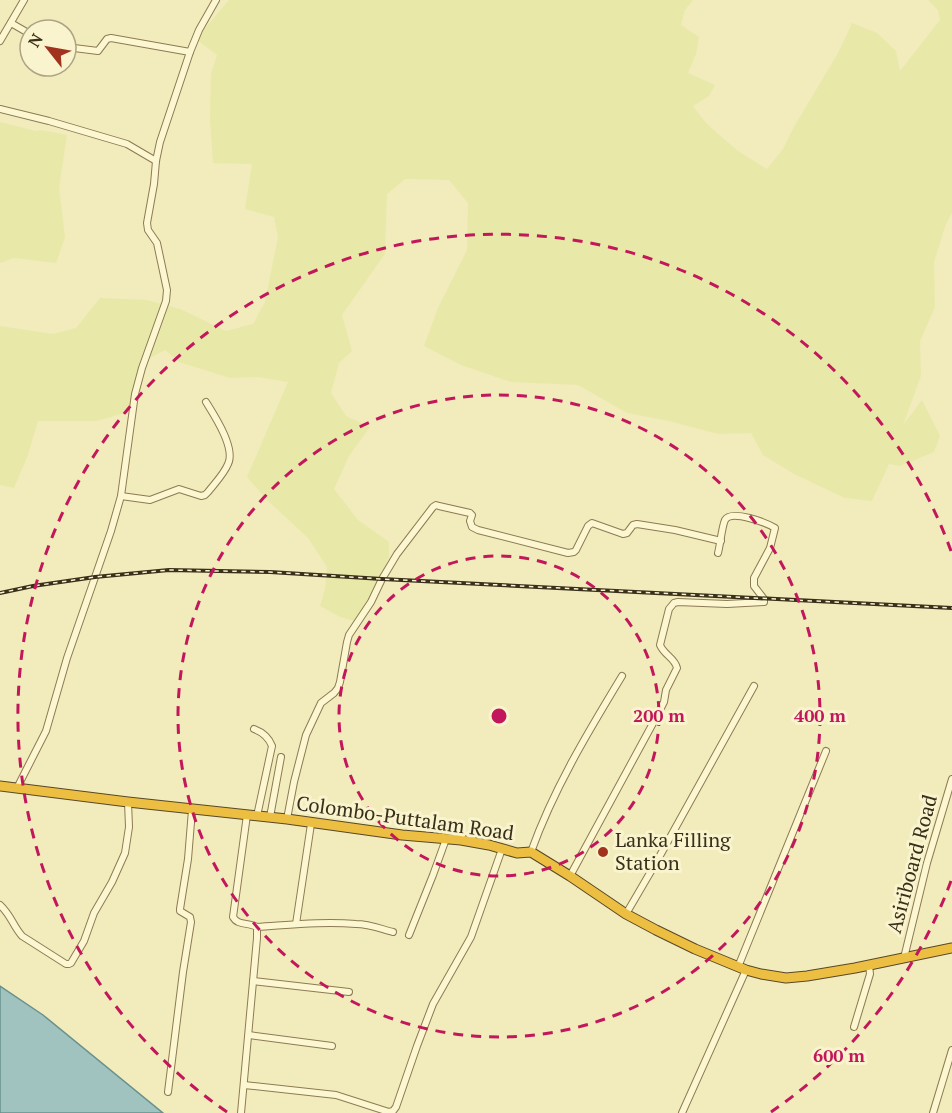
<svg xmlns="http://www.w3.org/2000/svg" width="952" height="1113" font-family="'PT Serif',serif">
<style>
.farmland{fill:#e8e9a9}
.water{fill:#a1c3bf;stroke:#67918e;stroke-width:1.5}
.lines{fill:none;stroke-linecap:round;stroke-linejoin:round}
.minor-casing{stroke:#8c7b54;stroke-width:8}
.highway-casing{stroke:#584729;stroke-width:11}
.minor{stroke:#fcf7d0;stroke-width:6}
.highway{stroke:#ecbf42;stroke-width:9}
.rail-casing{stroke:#392f1a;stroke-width:4}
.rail{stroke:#f9f4cd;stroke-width:1.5;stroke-dasharray:4.5;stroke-linecap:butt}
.ring{fill:none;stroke:#c2185b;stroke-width:3;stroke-dasharray:10 8}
.poi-dot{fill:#a1331e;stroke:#f9f4cd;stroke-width:2}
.labels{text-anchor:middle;stroke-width:6;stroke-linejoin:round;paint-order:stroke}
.street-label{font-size:20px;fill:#392f1a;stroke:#f9f4cd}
.poi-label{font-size:20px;fill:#392f1a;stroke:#f9f4cd;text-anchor:start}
.centre{fill:#c2185b;stroke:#f9f4cd;stroke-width:3}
.ring-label{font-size:18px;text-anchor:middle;font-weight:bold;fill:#c2185b;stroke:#f9f4cd;stroke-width:6;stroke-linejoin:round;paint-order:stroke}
</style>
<rect width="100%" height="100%" fill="#f2ebbc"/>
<g class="farmland">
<polygon points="229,0 693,0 685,10 681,25 699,37 696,54 688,73 715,85 709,96 693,106 706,123 724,139 738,151 767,169 783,149 794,127 838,53 852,23 877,33 896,51 900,71 940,20 938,10 928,0 952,0 952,213 946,224 934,262 935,307 920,341 921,376 903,425 922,400 940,436 934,452 900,466 889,464 872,501 845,498 794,474 763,455 751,433 718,434 669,421 627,413 578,385 511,382 461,365 424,346 438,308 467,250 468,203 449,180 405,179 387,194 385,254 342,315 352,351 339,363 331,393 346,416 370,427 349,456 334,489 358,520 389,542 389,557 376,585 355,621 340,617 320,606 325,589 327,567 308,538 266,499 247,477 288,382 258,377 230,378 179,362 165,350 148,359 135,387 129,412 96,421 38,421 28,455 14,488 0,485 0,326 53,334 76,328 100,298 147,300 180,309 226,331 253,324 265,302 278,237 274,217 245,209 252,164 213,163 210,120 211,74 217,55 196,39"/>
<polygon points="0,122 36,131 41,130 67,135 59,188 65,237 56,263 14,258 0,263"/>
</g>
<polygon class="water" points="0,986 43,1015 163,1113 0,1113"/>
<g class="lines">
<g class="minor-casing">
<g id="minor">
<polyline points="11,23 30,34"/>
<polyline points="0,41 24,0"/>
<polyline points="66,47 98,51 107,39 111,38 190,52"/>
<polyline points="0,109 49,121 127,144 156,161"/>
<path d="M121,496L150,500L179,489L201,496L205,495L208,492C215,483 224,474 228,464C236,448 214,415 206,402"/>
<path d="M254,729C262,732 269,738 272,746L257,816"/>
<polyline points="17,788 46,731 67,658 111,531 121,496 135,394 142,368 166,301 167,290 157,243 148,230 147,223 154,184 156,161 160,142 190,52 199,30 216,0"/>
<polyline points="270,817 281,757"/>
<polyline points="287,819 294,782 306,735 321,703 334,693 338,688 340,682 347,642 349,635 371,602 382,579 397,554 433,507 436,505 439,506 470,513 472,515 470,521 472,527 478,530 568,553 574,552 576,550 588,526 592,523 623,534 627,533 633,525 637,524 675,530 721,541"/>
<path d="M531,852C553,790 588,732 622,676"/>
<path d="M570,876L658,714L664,702L666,690L677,668C675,658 664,655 660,645L669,609L674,603L678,602L727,604L764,602V599L754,586V578L770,548L775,528C767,523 731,509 725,520C722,526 720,546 718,553"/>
<path d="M0,905C11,915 13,926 22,936L66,964H69L71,963L84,941L94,913L112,882L125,853L129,827L128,802"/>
<polyline points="626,914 657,861 754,686"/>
<polyline points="296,924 311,824"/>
<path d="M257,927C289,925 323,921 356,924C369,924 381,929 393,932"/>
<polyline points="409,935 433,875 446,839"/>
<polyline points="904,958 927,863 952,779"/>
<polyline points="738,967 826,751"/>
<polyline points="253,981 349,992"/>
<polyline points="854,1027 870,974 869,965"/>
<polyline points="249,1035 332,1046"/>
<polyline points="244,1085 336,1095 389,1112 393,1111 396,1107 417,1046 433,1004 471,937 502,849"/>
<polyline points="168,1092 183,972 191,922 190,917 180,911 180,909 188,859 192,810"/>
<path d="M241,1113L257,938V927C248,922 238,926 233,917L247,815"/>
<polyline points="682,1113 746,970"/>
<polyline points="933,1113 952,1050"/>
</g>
</g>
<g class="highway-casing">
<polyline id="highway" points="0,786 128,802 287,819 402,835 461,840 489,845 517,853 531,852 570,876 626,914 656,930 695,949 746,970 761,974 786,978 807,976 855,968 952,948"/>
</g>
<use href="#minor" class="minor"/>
<use href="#highway" class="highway"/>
<g class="rail-casing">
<polyline id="rail" points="0,593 33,586 95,577 169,570 270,572 382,579 952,608"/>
</g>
<use href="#rail" class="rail"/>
</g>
<g class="ring">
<circle cx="499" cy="716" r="160"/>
<circle cx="499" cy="716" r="321"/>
<path d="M951 881A481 481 0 0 1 771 1112M227 1112A481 481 0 1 1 951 551"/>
</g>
<circle class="poi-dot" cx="603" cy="852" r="6"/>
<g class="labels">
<g class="street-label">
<text transform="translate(405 818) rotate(8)" y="7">Colombo-Puttalam Road</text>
<text transform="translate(912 864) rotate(-75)" y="7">Asiriboard Road</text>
</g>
<g class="poi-label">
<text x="615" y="847">Lanka Filling<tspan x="615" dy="23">Station</tspan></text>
</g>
</g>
<circle cx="499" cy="716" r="9" class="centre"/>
<g class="ring-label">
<text x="659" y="722">200 m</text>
<text x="820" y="722">400 m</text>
<text x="839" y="1062">600 m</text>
</g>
<g transform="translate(48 48) rotate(301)"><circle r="28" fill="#f9f4cd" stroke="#aca585" stroke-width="1.5"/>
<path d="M0-4.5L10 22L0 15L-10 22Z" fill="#a1331e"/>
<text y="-9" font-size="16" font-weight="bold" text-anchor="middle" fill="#392f1a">N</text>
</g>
</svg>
